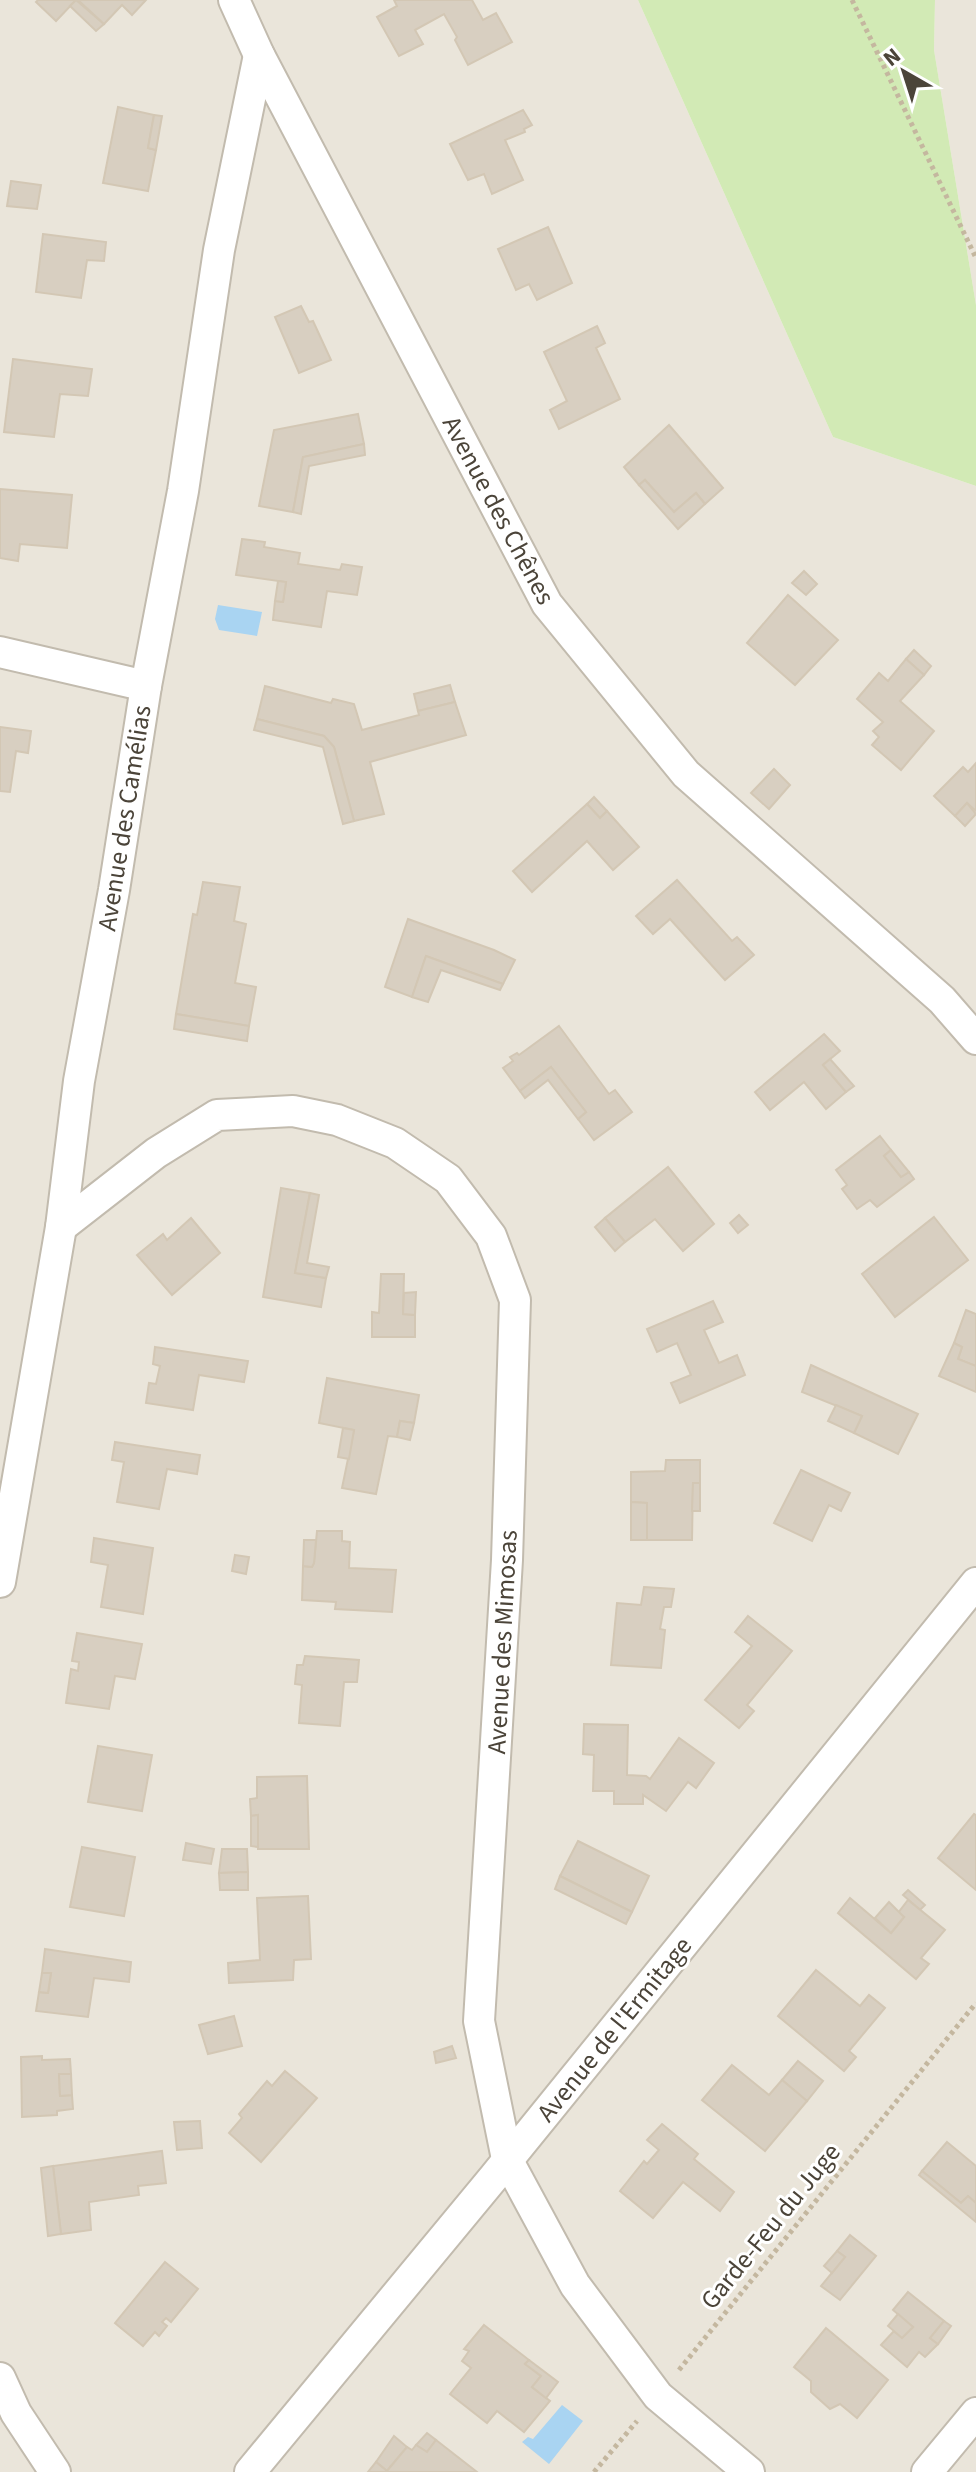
<svg xmlns="http://www.w3.org/2000/svg" width="976" height="2472" font-family="'Source Sans 3',sans-serif">
<style>
.residential{fill:#eae5da}
.green{fill:#d2eab5}
.water{fill:#a9d4f2}
.building{fill:#d8cfc1;stroke:#d3c7b4;stroke-width:2}
.lines{fill:none;stroke-linecap:round;stroke-linejoin:round}
.street-casing{stroke:#c2bbae;stroke-width:34}
.path{stroke:#c4b79f;stroke-width:5;stroke-dasharray:4 4;stroke-linecap:butt}
.street{stroke:#fff;stroke-width:30}
.labels{text-anchor:middle;stroke-width:6;stroke-linejoin:round;paint-order:stroke}
.street-label{font-size:26px;fill:#4b4439;stroke:#fff}
</style>
<rect width="100%" height="100%" fill="#f6f3ec"/>
<g class="residential">
<polygon points="0,0 638,0 833,437 976,486 976,2472 0,2472"/>
<polygon points="935,0 976,0 976,305 934,50"/>
</g>
<polygon class="green" points="638,0 935,0 934,50 976,305 976,486 833,437"/>
<g class="water">
<polygon points="218,605 262,612 257,636 219,630 215,619"/>
<polygon points="562,2405 583,2421 549,2464 522,2442 528,2437 533,2439"/>
</g>
<g class="building">
<polygon points="38,0 76,0 56,21 36,2"/>
<polygon points="76,0 104,24 96,31 70,6"/>
<polygon points="78,0 146,0 132,15 122,5 104,24"/>
<polygon points="394,0 472,0 483,20 496,13 512,42 468,65 455,40 457,37 444,14 415,30 423,44 399,56 377,17 397,6"/>
<polygon points="118,107 154,115 148,148 156,150 148,191 103,183"/>
<polygon points="523,110 532,125 524,129 525,132 505,140 523,180 492,194 484,174 468,180 450,144"/>
<polygon points="154,115 162,116 156,150 148,148"/>
<polygon points="11,181 41,185 37,209 7,206"/>
<polygon points="548,227 572,283 537,300 529,284 516,290 498,249"/>
<polygon points="43,234 106,242 104,261 87,260 81,298 36,292"/>
<polygon points="301,306 309,322 313,321 331,360 299,373 275,317"/>
<polygon points="597,326 605,343 596,348 620,399 559,429 550,410 567,401 544,352"/>
<polygon points="13,359 92,369 88,396 60,394 54,437 4,432"/>
<polygon points="358,414 364,444 303,457 293,512 259,506 274,430"/>
<polygon points="669,425 723,488 705,504 696,493 674,512 645,480 639,485 624,467"/>
<polygon points="364,444 365,455 309,466 301,514 293,512 303,457"/>
<polygon points="645,480 674,512 696,493 705,504 678,529 639,485"/>
<polygon points="0,489 72,495 67,548 20,544 18,561 0,558"/>
<polygon points="242,539 265,542 264,547 300,553 298,564 340,570 342,564 362,567 357,595 327,591 321,627 273,620 275,601 283,602 286,582 236,575"/>
<polygon points="804,571 817,584 806,595 792,583"/>
<polygon points="278,581 286,582 283,602 275,601"/>
<polygon points="788,595 838,640 795,685 747,643"/>
<polygon points="914,650 931,666 924,675 906,659"/>
<polygon points="906,659 924,675 900,701 934,731 901,770 872,745 879,737 873,731 883,722 857,699 879,673 888,681"/>
<polygon points="450,685 455,702 418,711 414,694"/>
<polygon points="265,686 331,703 333,699 354,704 362,730 419,715 418,711 455,702 466,735 370,762 384,814 354,821 334,747 324,736 257,719"/>
<polygon points="257,719 324,736 334,747 354,821 343,824 323,747 254,730"/>
<polygon points="0,727 31,731 28,753 16,751 10,792 0,791"/>
<polygon points="976,763 976,811 967,803 955,816 934,796 963,767 968,772"/>
<polygon points="774,769 790,785 769,809 751,793"/>
<polygon points="594,797 607,811 600,818 587,804"/>
<polygon points="967,803 976,814 965,826 955,816"/>
<polygon points="587,804 600,818 607,811 639,847 613,870 587,841 532,892 513,871"/>
<polygon points="677,880 732,941 737,937 754,955 725,980 670,919 653,934 636,916"/>
<polygon points="203,882 240,887 234,921 246,924 235,983 256,987 249,1026 176,1014 193,914 197,915"/>
<polygon points="408,919 494,950 515,960 503,984 426,956 412,997 385,987"/>
<polygon points="426,956 503,984 500,990 441,970 428,1002 412,997"/>
<polygon points="176,1014 249,1026 247,1041 174,1029"/>
<polygon points="559,1026 609,1094 615,1090 632,1112 594,1140 578,1119 586,1112 551,1067 520,1091 503,1068 513,1061 510,1057 517,1053 519,1055"/>
<polygon points="824,1034 840,1051 823,1065 846,1092 826,1109 804,1082 770,1110 755,1092"/>
<polygon points="830,1059 854,1086 846,1092 823,1065"/>
<polygon points="551,1067 586,1112 578,1119 548,1080 525,1098 520,1091"/>
<polygon points="880,1136 891,1150 884,1156 901,1177 909,1172 914,1179 877,1207 870,1200 857,1209 842,1189 847,1185 836,1170"/>
<polygon points="891,1150 909,1172 901,1177 884,1156"/>
<polygon points="668,1167 714,1224 683,1251 655,1219 625,1242 605,1218"/>
<polygon points="281,1188 310,1193 295,1273 326,1278 321,1307 263,1297"/>
<polygon points="310,1193 319,1195 307,1263 329,1267 326,1278 295,1273"/>
<polygon points="739,1215 748,1225 738,1233 730,1223"/>
<polygon points="934,1217 968,1260 895,1317 862,1274"/>
<polygon points="191,1218 220,1253 172,1295 137,1255 163,1234 167,1240"/>
<polygon points="605,1218 625,1242 615,1251 595,1227"/>
<polygon points="381,1274 404,1274 403,1314 415,1315 415,1337 372,1337 372,1312 379,1313"/>
<polygon points="416,1292 415,1315 403,1314 404,1293"/>
<polygon points="713,1301 723,1322 704,1330 719,1363 737,1355 745,1375 680,1403 671,1383 691,1375 677,1343 657,1352 647,1329"/>
<polygon points="966,1310 976,1314 976,1366 958,1359 962,1347 954,1343"/>
<polygon points="954,1343 962,1347 958,1359 976,1366 976,1392 939,1376"/>
<polygon points="155,1347 248,1361 244,1382 199,1375 193,1410 146,1403 149,1383 156,1384 160,1366 153,1364"/>
<polygon points="811,1365 918,1414 898,1454 854,1433 862,1416 802,1392"/>
<polygon points="327,1378 419,1395 414,1423 400,1421 397,1437 388,1436 376,1494 342,1488 354,1430 319,1423"/>
<polygon points="836,1405 862,1416 854,1433 828,1421"/>
<polygon points="400,1421 414,1423 410,1440 397,1437"/>
<polygon points="343,1428 354,1430 349,1459 338,1457"/>
<polygon points="115,1442 200,1455 197,1474 167,1469 159,1509 117,1502 124,1462 112,1460"/>
<polygon points="666,1460 700,1460 700,1483 693,1483 692,1540 647,1540 647,1503 631,1502 631,1472 665,1471"/>
<polygon points="801,1470 850,1493 841,1511 829,1505 812,1541 774,1523"/>
<polygon points="693,1483 700,1483 700,1511 692,1511"/>
<polygon points="631,1502 647,1503 647,1540 631,1540"/>
<polygon points="317,1531 342,1531 342,1541 350,1542 349,1568 396,1570 392,1612 335,1609 336,1602 302,1600 303,1566 312,1567 314,1563"/>
<polygon points="94,1538 153,1548 143,1614 101,1607 108,1565 91,1562"/>
<polygon points="304,1540 316,1540 314,1563 312,1567 303,1566"/>
<polygon points="235,1555 249,1557 246,1574 232,1571"/>
<polygon points="644,1587 674,1589 671,1607 664,1607 660,1629 665,1630 661,1668 611,1665 617,1603 641,1605"/>
<polygon points="748,1616 792,1651 747,1705 754,1711 739,1728 705,1700 752,1646 735,1632"/>
<polygon points="77,1633 142,1644 135,1679 115,1676 109,1709 66,1703 71,1669 78,1671 79,1662 72,1661"/>
<polygon points="305,1656 359,1660 357,1682 344,1682 340,1726 299,1723 302,1685 295,1684 297,1665 303,1665"/>
<polygon points="584,1724 628,1725 627,1775 646,1776 650,1779 679,1738 714,1763 696,1788 688,1782 666,1811 643,1795 643,1804 614,1804 614,1791 593,1791 594,1755 583,1754"/>
<polygon points="98,1746 152,1755 142,1811 88,1802"/>
<polygon points="307,1776 309,1849 258,1849 258,1815 251,1816 250,1799 257,1798 257,1777"/>
<polygon points="974,1814 976,1815 976,1890 938,1858"/>
<polygon points="258,1815 258,1847 251,1846 251,1816"/>
<polygon points="578,1841 649,1876 632,1912 560,1876"/>
<polygon points="186,1843 214,1849 211,1864 183,1860"/>
<polygon points="82,1847 135,1857 124,1916 70,1907"/>
<polygon points="222,1849 247,1849 248,1872 219,1873"/>
<polygon points="248,1872 248,1890 220,1890 219,1873"/>
<polygon points="560,1876 632,1912 626,1924 555,1889"/>
<polygon points="908,1890 925,1905 920,1910 903,1895"/>
<polygon points="308,1896 311,1959 294,1960 293,1980 229,1983 228,1963 260,1960 257,1898"/>
<polygon points="850,1898 891,1933 904,1917 898,1913 908,1900 945,1930 921,1958 929,1964 916,1979 838,1913"/>
<polygon points="889,1902 904,1917 891,1933 875,1918"/>
<polygon points="45,1949 131,1962 129,1982 94,1978 88,2017 36,2011 39,1992 48,1993 51,1973 42,1973"/>
<polygon points="816,1970 860,2006 869,1995 885,2008 849,2051 856,2057 844,2071 778,2016"/>
<polygon points="42,1973 51,1973 48,1993 39,1992"/>
<polygon points="234,2016 242,2046 208,2054 199,2025"/>
<polygon points="452,2046 456,2058 436,2063 434,2052"/>
<polygon points="42,2056 42,2060 70,2059 71,2074 59,2074 60,2096 72,2095 73,2109 57,2111 57,2115 22,2117 21,2057"/>
<polygon points="798,2061 823,2081 807,2101 782,2080"/>
<polygon points="732,2065 769,2095 782,2080 807,2101 765,2151 702,2100"/>
<polygon points="285,2071 317,2098 261,2162 229,2133 242,2118 239,2114 267,2081 272,2086"/>
<polygon points="59,2074 71,2074 72,2095 60,2096"/>
<polygon points="200,2121 202,2148 177,2150 174,2122"/>
<polygon points="662,2124 698,2154 694,2159 734,2192 720,2211 683,2182 653,2218 620,2191 644,2161 647,2164 659,2150 647,2140"/>
<polygon points="947,2142 976,2166 976,2203 968,2196 961,2203 922,2171"/>
<polygon points="162,2151 166,2183 138,2186 139,2195 89,2202 91,2230 61,2234 53,2166"/>
<polygon points="53,2166 61,2234 48,2236 41,2168"/>
<polygon points="922,2171 961,2203 968,2196 976,2203 976,2222 919,2175"/>
<polygon points="850,2235 876,2256 840,2300 821,2286 845,2257 837,2251"/>
<polygon points="837,2251 845,2257 832,2273 824,2266"/>
<polygon points="165,2262 198,2289 171,2322 166,2318 162,2322 167,2326 159,2336 155,2332 143,2346 115,2323"/>
<polygon points="908,2292 944,2321 930,2338 938,2344 925,2357 919,2352 907,2367 881,2345 894,2331 902,2338 913,2327 893,2310"/>
<polygon points="898,2314 913,2327 902,2338 888,2326"/>
<polygon points="944,2321 951,2326 938,2344 930,2338"/>
<polygon points="484,2325 529,2360 525,2364 541,2376 532,2387 550,2401 524,2432 497,2411 487,2423 450,2394 471,2368 462,2361 469,2351 464,2349"/>
<polygon points="826,2328 888,2380 857,2418 840,2404 830,2409 811,2392 811,2381 794,2367"/>
<polygon points="529,2360 558,2382 546,2398 532,2387 541,2376 525,2364"/>
<polygon points="427,2433 436,2440 427,2452 416,2445"/>
<polygon points="394,2436 407,2447 387,2471 376,2462"/>
<polygon points="436,2440 477,2472 368,2472 376,2462 387,2471 407,2447 412,2450 416,2445 427,2452"/>
</g>
<g class="lines">
<g class="street-casing">
<g id="street">
<polyline points="234,0 259,55 547,604 686,774 942,1000 976,1039"/>
<polyline points="0,652 146,686"/>
<polyline points="61,1227 156,1153 217,1115 293,1111 337,1120 395,1143 448,1179 491,1236 515,1300 507,1560 479,2021 507,2159 575,2285 658,2396 749,2472"/>
<polyline points="0,1582 61,1227 79,1081 114,890 146,686 183,491 219,250 259,55"/>
<polyline points="0,2378 16,2413 55,2472"/>
<polyline points="250,2472 494,2177 976,1583"/>
<polyline points="927,2472 976,2413"/>
</g>
</g>
<g class="path">
<polyline points="852,0 976,258"/>
<polyline points="679,2370 976,2003"/>
<polyline points="594,2472 637,2421"/>
</g>
<use href="#street" class="street"/>
</g>
<g class="labels">
<g class="street-label">
<text transform="translate(499 510) rotate(62)" y="9">Avenue des Chênes</text>
<text transform="translate(124 818) rotate(-81)" y="9">Avenue des Camélias</text>
<text transform="translate(502 1642) rotate(-87)" y="9">Avenue des Mimosas</text>
<text transform="translate(614 2029) rotate(-51)" y="9">Avenue de l'Ermitage</text>
<text transform="translate(770 2226) rotate(-51)" y="9">Garde-Feu du Juge</text>
</g>
</g>
<g transform="translate(904 72) rotate(321)" stroke="#ffffff" stroke-width="6" paint-order="stroke">
<path d="M0-6L14 30L0 20L-14 30Z" fill="#4b4439"/>
<text y="-12" font-size="22" font-weight="bold" text-anchor="middle" fill="#4b4439">N</text>
</g>
</svg>
